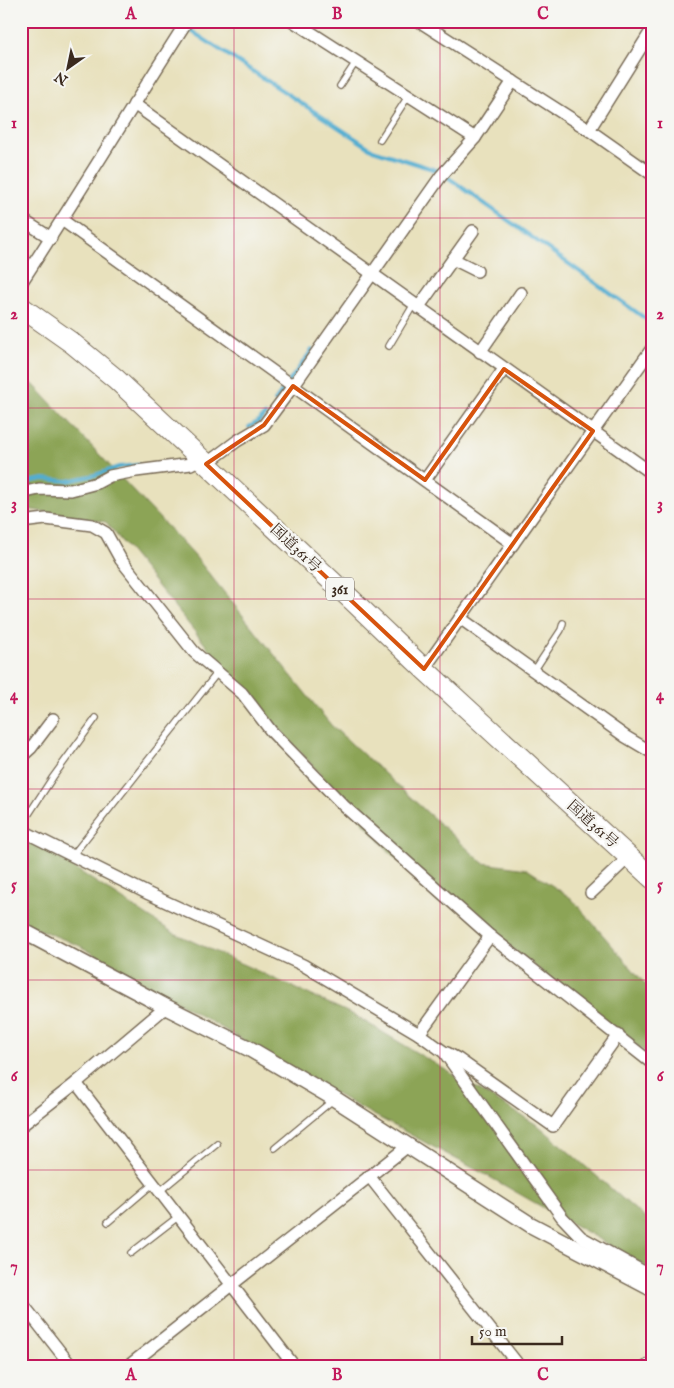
<svg xmlns="http://www.w3.org/2000/svg" width="674" height="1388" font-family="'IM FELL English','Noto Serif JP',serif">
<style>
.forest{fill:#8ca456;stroke:#64673a}
.lines{fill:none;stroke-linecap:round;stroke-linejoin:round}
.stream{stroke:#52add0;stroke-width:4}
.lane-casing{stroke:#786a56;stroke-width:8}
.street-casing{stroke:#786a56;stroke-width:14}
.secondary-casing{stroke:#786a56;stroke-width:18}
.highway-casing{stroke:#786a56;stroke-width:22}
.lane{stroke:#fff;stroke-width:5.5}
.street{stroke:#fff;stroke-width:11}
.secondary{stroke:#fff;stroke-width:15}
.highway{stroke:#fff;stroke-width:20}
.marked{fill:none;stroke:#d7540e;stroke-width:4;stroke-linejoin:round}
.grid{fill:none;stroke:#c2185b;stroke-width:1;stroke-opacity:0.55}
.labels{text-anchor:middle;stroke-width:5;stroke-linejoin:round;paint-order:stroke}
.shield{fill:#f6f6f2;stroke:#73675e;stroke-width:1}
.shield-label{font-size:14px;font-weight:bold;fill:#3b2a1e}
.street-label{font-size:15px;fill:#3b2a1e;stroke:#f6f6f2}
.neatline{fill:none;stroke:#c2185b;stroke-width:2}
.grid-label{font-size:16px;text-anchor:middle;font-weight:bold;fill:#c2185b}
</style>
<rect width="100%" height="100%" fill="#f6f6f2"/>
<filter id="ink" filterUnits="userSpaceOnUse"><feTurbulence type="fractalNoise" baseFrequency=".02" numOctaves="2"/><feDisplacementMap in="SourceGraphic" scale="10" xChannelSelector="R" yChannelSelector="G"/><feConvolveMatrix kernelMatrix="1 2 1 2 8 2 1 2 1" color-interpolation-filters="sRGB"/></filter>
<filter id="wash" filterUnits="userSpaceOnUse"><feTurbulence type="fractalNoise" baseFrequency=".0096" numOctaves="4" result="noise"/><feDisplacementMap in="SourceGraphic" scale="20" xChannelSelector="R" yChannelSelector="G"/><feGaussianBlur stdDeviation="1.12" result="paint"/><feColorMatrix in="noise" values="0 0 0 0 0 0 0 0 0 0 0 0 0 0 0 0 0 1.4 0 .05"/><feComposite in="paint" operator="in"/></filter>
<g filter="url(#wash)">
<rect width="100%" height="100%" fill="#e8e1bd"/>
<g class="forest">
<polygon points="21,376 33,384 194,555 331,725 483,863 527,869 571,898 653,993 653,1058 395,858 212,653 106,522 21,508"/>
<polygon points="21,833 172,932 354,1015 539,1126 653,1225 653,1270 486,1175 357,1106 80,946 21,922"/>
</g>
<g class="lines">
<g class="stream">
<polyline points="176,21 373,150 439,171 653,324"/>
<polyline points="275,401 312,350"/>
<polyline points="249,427 259,421 265,415"/>
<polyline points="21,483 44,479 68,481 95,475 119,467 139,465"/>
</g>
</g>
</g>
<g filter="url(#ink)">
<g class="lines">
<g class="lane-casing">
<g id="lane">
<polyline points="340,86 356,62"/>
<polyline points="380,140 409,95"/>
<polyline points="389,346 414,304"/>
<polyline points="534,671 561,630 563,623"/>
<polyline points="648,751 650,742 653,739"/>
<polyline points="21,826 53,777 96,718"/>
<polyline points="72,856 218,672"/>
<polyline points="275,1148 333,1100"/>
<polyline points="160,1191 217,1144"/>
<polyline points="108,1222 154,1183"/>
<polyline points="131,1253 179,1216"/>
</g>
</g>
<g class="street-casing">
<g id="street">
<polyline points="293,21 475,138"/>
<polyline points="419,21 589,130 653,175"/>
<polyline points="134,104 653,474"/>
<polyline points="589,130 653,28"/>
<polyline points="21,219 51,238"/>
<polyline points="62,220 513,544"/>
<polyline points="453,259 477,271"/>
<path d="M21,283C78,196 131,108 187,21"/>
<polyline points="418,308 473,231"/>
<polyline points="480,352 521,293"/>
<polyline points="206,464 237,441 264,425 293,386 441,176 475,138 513,81"/>
<polyline points="425,480 504,369"/>
<polyline points="21,493 39,489 71,490 97,483 110,476 136,471 191,464 200,459"/>
<polyline points="21,522 46,519 92,525 106,533 121,560 194,652 242,693 271,731 344,806 490,936 653,1064"/>
<polyline points="460,618 626,737 653,753"/>
<polyline points="424,669 653,347"/>
<polyline points="21,757 31,748 53,719"/>
<polyline points="21,830 149,894 303,965 419,1034 444,1052 562,1217 581,1237 644,1272 653,1282"/>
<polyline points="591,893 629,857"/>
<polyline points="419,1034 490,936"/>
<polyline points="447,1053 458,1059 553,1126 618,1035"/>
<polyline points="76,1083 295,1367"/>
<polyline points="21,1126 76,1083 166,1007"/>
<polyline points="369,1176 520,1367"/>
<polyline points="21,1302 72,1367"/>
<polyline points="127,1367 408,1146"/>
<polyline points="646,1367 653,1361"/>
</g>
</g>
<g class="secondary-casing">
<polyline id="secondary" points="21,930 166,1007 250,1049 332,1097 531,1225 653,1289"/>
</g>
<g class="highway-casing">
<polyline id="highway" points="21,307 72,343 116,379 353,601 424,669 653,879"/>
</g>
<use href="#lane" class="lane"/>
<use href="#street" class="street"/>
<use href="#secondary" class="secondary"/>
<use href="#highway" class="highway"/>
</g>
</g>
<path class="marked" d="M504,369L593,431L424,669L206,464L264,425L293,386L425,480Z"/>
<path class="grid" d="M234,21V1367M440,21V1367M21,218H653M21,408H653M21,599H653M21,789H653M21,980H653M21,1170H653"/>
<g class="labels">
<rect class="shield" x="326" y="577.5" width="28" height="23" rx="4"/>
<g class="shield-label">
<text x="340" y="594">361</text>
</g>
<g class="street-label">
<text transform="translate(296 548) rotate(43)" y="5">国道361号</text>
<text transform="translate(593 824) rotate(42)" y="5">国道361号</text>
</g>
</g>
<rect width="674" height="1388" fill="none" stroke="#f6f6f2" stroke-width="55"/>
<g transform="translate(68 68) rotate(213)" stroke="#f6f6f2" stroke-width="4" paint-order="stroke">
<path d="M0-4L9 19L0 12L-9 19Z" fill="#3b2a1e"/>
<text y="-8" font-size="14" font-weight="bold" text-anchor="middle" fill="#3b2a1e">N</text>
</g>
<path d="M472 1336v8h90v-8" fill="none" stroke="#3b2a1e" stroke-width="2.5"/>
<text x="479" y="1336" font-size="15" fill="#3b2a1e" stroke="#f6f6f2" stroke-width="4" paint-order="stroke">50 m</text>
<rect x="28" y="28" width="618" height="1332" class="neatline"/>
<g class="grid-label">
<text x="131" y="19">A</text>
<text x="337" y="19">B</text>
<text x="543" y="19">C</text>
<text x="14" y="128">1</text>
<text x="660" y="128">1</text>
<text x="14" y="319">2</text>
<text x="660" y="319">2</text>
<text x="14" y="509">3</text>
<text x="660" y="509">3</text>
<text x="14" y="700">4</text>
<text x="660" y="700">4</text>
<text x="14" y="890">5</text>
<text x="660" y="890">5</text>
<text x="14" y="1081">6</text>
<text x="660" y="1081">6</text>
<text x="14" y="1271">7</text>
<text x="660" y="1271">7</text>
<text x="131" y="1380">A</text>
<text x="337" y="1380">B</text>
<text x="543" y="1380">C</text>
</g>
</svg>
